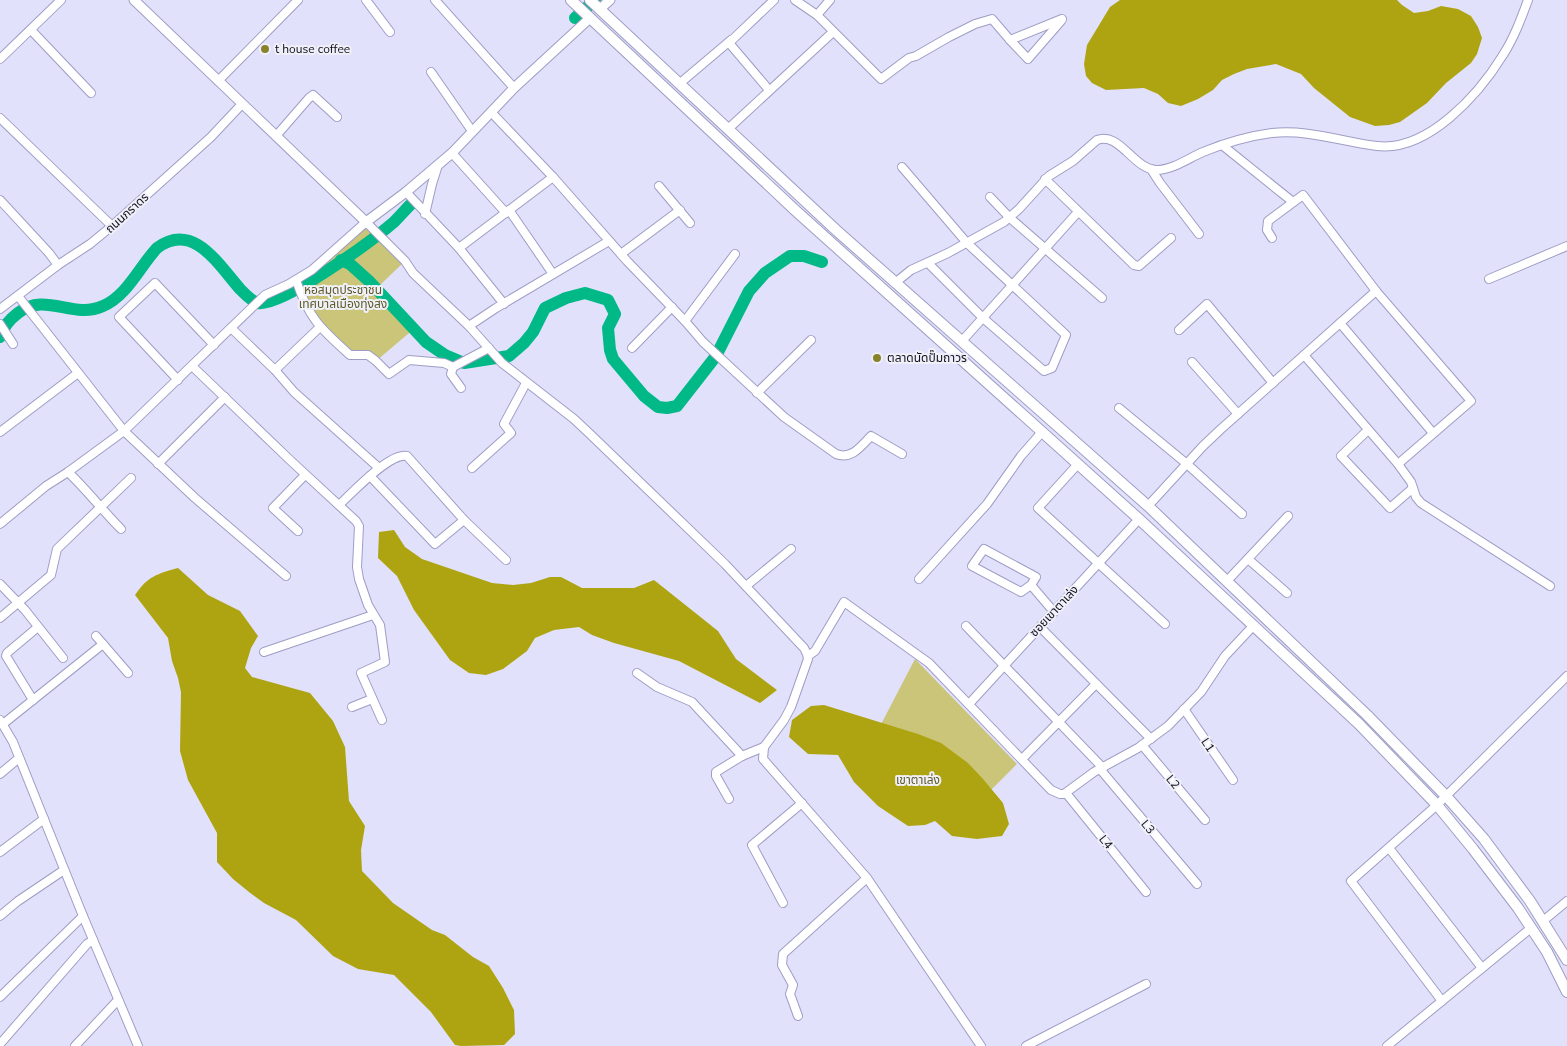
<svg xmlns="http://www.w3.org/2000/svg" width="1567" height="1046" font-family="'Nunito Sans','Noto Sans Thai',sans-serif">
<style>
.green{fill:#cac578}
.forest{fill:#aea411}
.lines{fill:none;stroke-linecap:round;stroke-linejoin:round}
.river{stroke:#00b987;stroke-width:12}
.minor-casing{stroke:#9e9dc6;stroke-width:10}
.tertiary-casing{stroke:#9e9dc6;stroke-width:11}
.secondary-casing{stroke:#9e9dc6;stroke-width:12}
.minor{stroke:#fff;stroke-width:8}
.tertiary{stroke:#fff;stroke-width:9}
.secondary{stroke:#fff;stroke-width:10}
.poi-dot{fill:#88822a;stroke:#f0f0f9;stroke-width:2}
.labels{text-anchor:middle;stroke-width:4;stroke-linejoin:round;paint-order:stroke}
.poi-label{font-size:12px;fill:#11101f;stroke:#f0f0f9;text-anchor:start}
.street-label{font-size:12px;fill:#11101f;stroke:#f0f0f9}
.park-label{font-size:12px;fill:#5d5927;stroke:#f0f0f9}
</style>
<rect width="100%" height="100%" fill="#e1e1fb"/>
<g class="green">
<polygon points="366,222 405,261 379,286 415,328 376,361 350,355 320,327 296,280"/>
<polygon points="915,659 1017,764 985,796 877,732"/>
</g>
<g class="forest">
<polygon points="1120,0 1397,0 1402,5 1414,13 1428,11 1441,6 1458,9 1471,16 1478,27 1482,38 1477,54 1471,63 1446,83 1427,103 1400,122 1389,125 1375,126 1350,117 1314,88 1301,74 1276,64 1247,69 1234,74 1222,80 1213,90 1198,99 1181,106 1168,103 1158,94 1144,88 1106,90 1092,83 1086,76 1084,64 1087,45 1110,7"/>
<polygon points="394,530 405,547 422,559 492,583 513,585 531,583 550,577 561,577 582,588 634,588 654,580 718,631 736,659 777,690 760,703 679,661 614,643 592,635 579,627 554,630 535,638 527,651 503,669 486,675 469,673 450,660 414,610 397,576 378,558 379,532"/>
<path d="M178,568L208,595L240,611L258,636L251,648L245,668L252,677L310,693L333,721L345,747L349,801L365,826L361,850L362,871L393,903L432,930L445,935L473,957L489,966L503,988L514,1010L515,1034L504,1045L461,1046L455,1045L431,1012L394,975L358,969L333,956L296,920L264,903L249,892L233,879L217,862V833L188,780L180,751L181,692L178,678L172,661L168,638L135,595C148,576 157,574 178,568Z"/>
<polygon points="824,705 918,734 941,743 968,763 983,779 1003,803 1009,824 1002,836 977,839 952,836 935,821 925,825 908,826 878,806 854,782 838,755 808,754 789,737 792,720 811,706"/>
</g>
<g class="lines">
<g class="river">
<polyline points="575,18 595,0"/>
<polyline points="341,260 350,264 370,282 426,342 445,355 464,363 509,356 524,343 533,332 545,308 566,298 585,293 608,300 615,314 608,328 610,350 613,359 644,396 658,407 667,408 677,406 716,356 749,291 765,273 790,256 804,256 822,262"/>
<path d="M0,337C4,326 9,320 18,313C46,291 72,320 103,306C127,296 140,266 157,248C193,221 218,264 240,289C245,294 251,301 258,303C282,307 373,240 394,222C400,216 406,209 412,203"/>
</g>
<g class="minor-casing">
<g id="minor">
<polyline points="366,0 390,32"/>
<polyline points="435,0 514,88"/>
<polyline points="795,0 817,15 881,79 909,58 916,56 949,37 975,24 992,19 1010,40 1062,19"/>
<polyline points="817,15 830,0"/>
<polyline points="31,30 91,93"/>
<polyline points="1010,40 1028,59 1061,21"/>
<polyline points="0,59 61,0"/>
<polyline points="431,72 472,131"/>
<polyline points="218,81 298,0"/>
<polyline points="679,84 731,40"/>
<polyline points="769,90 730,44 732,40 774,0"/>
<path d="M491,112L553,177L627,261L685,321L703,342L784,417L836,454C852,460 861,446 871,436L902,454"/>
<polyline points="0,118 112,226"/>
<polyline points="728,129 833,32"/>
<polyline points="276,136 309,98 313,95 337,117"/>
<polyline points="1222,145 1293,202"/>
<polyline points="452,153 506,213"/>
<polyline points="902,167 967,243 1066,335 1052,368 1044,371 983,318 928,263"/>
<polyline points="1151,169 1160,183 1199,234"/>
<polyline points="1045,179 1134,265 1139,266 1171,238"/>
<polyline points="659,186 690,223"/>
<polyline points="406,192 459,248 504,304"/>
<polyline points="990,197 1010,218 1102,298"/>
<polyline points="0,200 49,253 58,265"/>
<polyline points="509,210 553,274"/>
<polyline points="425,214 432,184 438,165"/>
<polyline points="1272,238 1267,230 1268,221 1303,195 1376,291 1471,401 1398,464"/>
<polyline points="459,248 553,177"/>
<polyline points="621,254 680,210"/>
<polyline points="1489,279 1567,246"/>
<path d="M296,280C309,319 321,329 350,355H368L376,361L389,374L409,360L444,363L453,367L489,348"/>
<path d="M895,283L911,270L948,253L1004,222L1019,209L1049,176L1073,161L1097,140C1120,131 1134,171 1158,170C1174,169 1189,158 1203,152C1225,143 1249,136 1272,133C1308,129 1343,142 1377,146C1428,152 1479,94 1503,55C1514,38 1521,19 1528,0"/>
<polyline points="18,296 124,431 195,498 286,576"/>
<polyline points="0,309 58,265 90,244 112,226 211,137 242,104"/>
<polyline points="685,321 735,254"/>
<polyline points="1340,323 1433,433"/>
<polyline points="0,324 13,344"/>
<polyline points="469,326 496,308 609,241"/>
<polyline points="231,328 275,370 294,392 379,468"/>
<polyline points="1179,330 1207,304 1273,383"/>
<polyline points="962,341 1078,212"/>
<polyline points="632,348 672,307"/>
<polyline points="1304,355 1398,464 1411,482 1416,497 1421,503 1550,586"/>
<polyline points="1192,362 1238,414"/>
<polyline points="192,366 291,461 356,521 359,526 357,567 359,579 368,605 380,625 385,662 361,673 382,720"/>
<polyline points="453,367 451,374 461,388"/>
<polyline points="275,370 320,327"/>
<polyline points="178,380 119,317 155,283 214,345"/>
<polyline points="757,393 811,340"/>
<polyline points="1119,408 1187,464 1242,514"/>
<polyline points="1368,430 1341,456 1390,508 1413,488"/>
<polyline points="0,432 78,373"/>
<polyline points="158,464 225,397"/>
<polyline points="1078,464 1038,508 1165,624"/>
<polyline points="472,468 511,433 504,424 526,383"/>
<path d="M68,472C87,490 103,511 121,529"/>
<polyline points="370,476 435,544 464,520"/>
<path d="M339,505C352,493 390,452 407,456L464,520L506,560"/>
<polyline points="1148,506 1203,446 1221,429 1376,291"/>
<polyline points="0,524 46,486 68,472 124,431 265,295 289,284 312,270 366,222 405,261 413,273 469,326 502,363 574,419 591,435 725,564 804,648 807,654 808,659 791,707 784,720 764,747 763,759 867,878 981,1046"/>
<polyline points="298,531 273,508 305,475"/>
<polyline points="1248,559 1287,593"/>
<polyline points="919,579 987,504 1021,456 1042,432"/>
<polyline points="1227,581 1288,516"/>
<polyline points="0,584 25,610 63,658"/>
<polyline points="1031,585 1021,592 972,566 984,549 1036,577 1031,585 1054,612"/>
<polyline points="746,586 791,549"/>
<polyline points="0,618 51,575 57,549 131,478"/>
<polyline points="966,626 1103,768"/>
<polyline points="1040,627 1151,739"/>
<polyline points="96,636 128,673"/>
<polyline points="264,652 373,615"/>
<polyline points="808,656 815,651 844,602 929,663 1051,790 1060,794 1064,794 1094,772 1138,748 1168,726 1201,692 1225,656 1254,625"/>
<polyline points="637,673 657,687 692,702 742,756 764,747"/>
<polyline points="33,700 6,656 7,653 38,627"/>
<polyline points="969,704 1139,519"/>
<polyline points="352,707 372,699"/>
<polyline points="1184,709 1233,780"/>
<polyline points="0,720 13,742 83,916 138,1046"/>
<polyline points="3,724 103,644"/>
<polyline points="1142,745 1205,820"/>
<polyline points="1022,759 1096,684"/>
<polyline points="1100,769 1197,884"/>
<polyline points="0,774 19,758"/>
<polyline points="1066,793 1146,892"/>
<polyline points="729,799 716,776 716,772 742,756"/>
<polyline points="1389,848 1482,968"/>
<polyline points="0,852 44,819"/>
<polyline points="783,903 752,845 802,803"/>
<polyline points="0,916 18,901 64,870"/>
<polyline points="1543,921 1567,901"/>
<polyline points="0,997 83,916"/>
<polyline points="1442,1001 1351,881 1437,805 1567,676"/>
<polyline points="798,1016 790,994 793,985 782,965 783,954 867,878"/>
<polyline points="0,1044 87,944 93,940"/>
<polyline points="75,1046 118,1000"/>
<polyline points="1026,1046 1146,984"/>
<polyline points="1387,1046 1531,928"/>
</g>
</g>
<g class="tertiary-casing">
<g id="tertiary">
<polyline points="134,0 366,222 406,192 452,153 514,88 590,18"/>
<polyline points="600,9 610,0"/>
</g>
</g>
<g class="secondary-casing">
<g id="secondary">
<polyline points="571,0 796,211 1139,519 1359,724 1437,805 1473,849 1518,908 1547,952 1567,992"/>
<polyline points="590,0 836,230 1148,506 1367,715 1446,796 1484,839 1530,901 1567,960"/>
</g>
</g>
<use href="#minor" class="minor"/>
<use href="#tertiary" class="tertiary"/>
<use href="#secondary" class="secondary"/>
</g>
<g class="poi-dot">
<circle cx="265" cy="49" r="5"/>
<circle cx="877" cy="358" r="5"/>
</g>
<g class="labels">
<g class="poi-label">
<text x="275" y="53">t house coffee</text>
<text x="887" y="362">ตลาดนัดปั๊มถาวร</text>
</g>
<g class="street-label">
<text transform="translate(127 213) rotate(-42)" y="4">ถนนภราดร</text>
<text transform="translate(1054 611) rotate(-47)" y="4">ซอยเขาตาเล่ง</text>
<text transform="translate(1208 745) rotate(56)" y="4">L1</text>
<text transform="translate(1173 782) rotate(50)" y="4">L2</text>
<text transform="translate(1148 827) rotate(50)" y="4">L3</text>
<text transform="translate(1106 842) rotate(51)" y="4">L4</text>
</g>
<g class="park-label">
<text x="343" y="294">หอสมุดประชาชน<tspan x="343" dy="14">เทศบาลเมืองทุ่งสง</tspan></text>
<text x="918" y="784">เขาตาเล่ง</text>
</g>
</g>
</svg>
